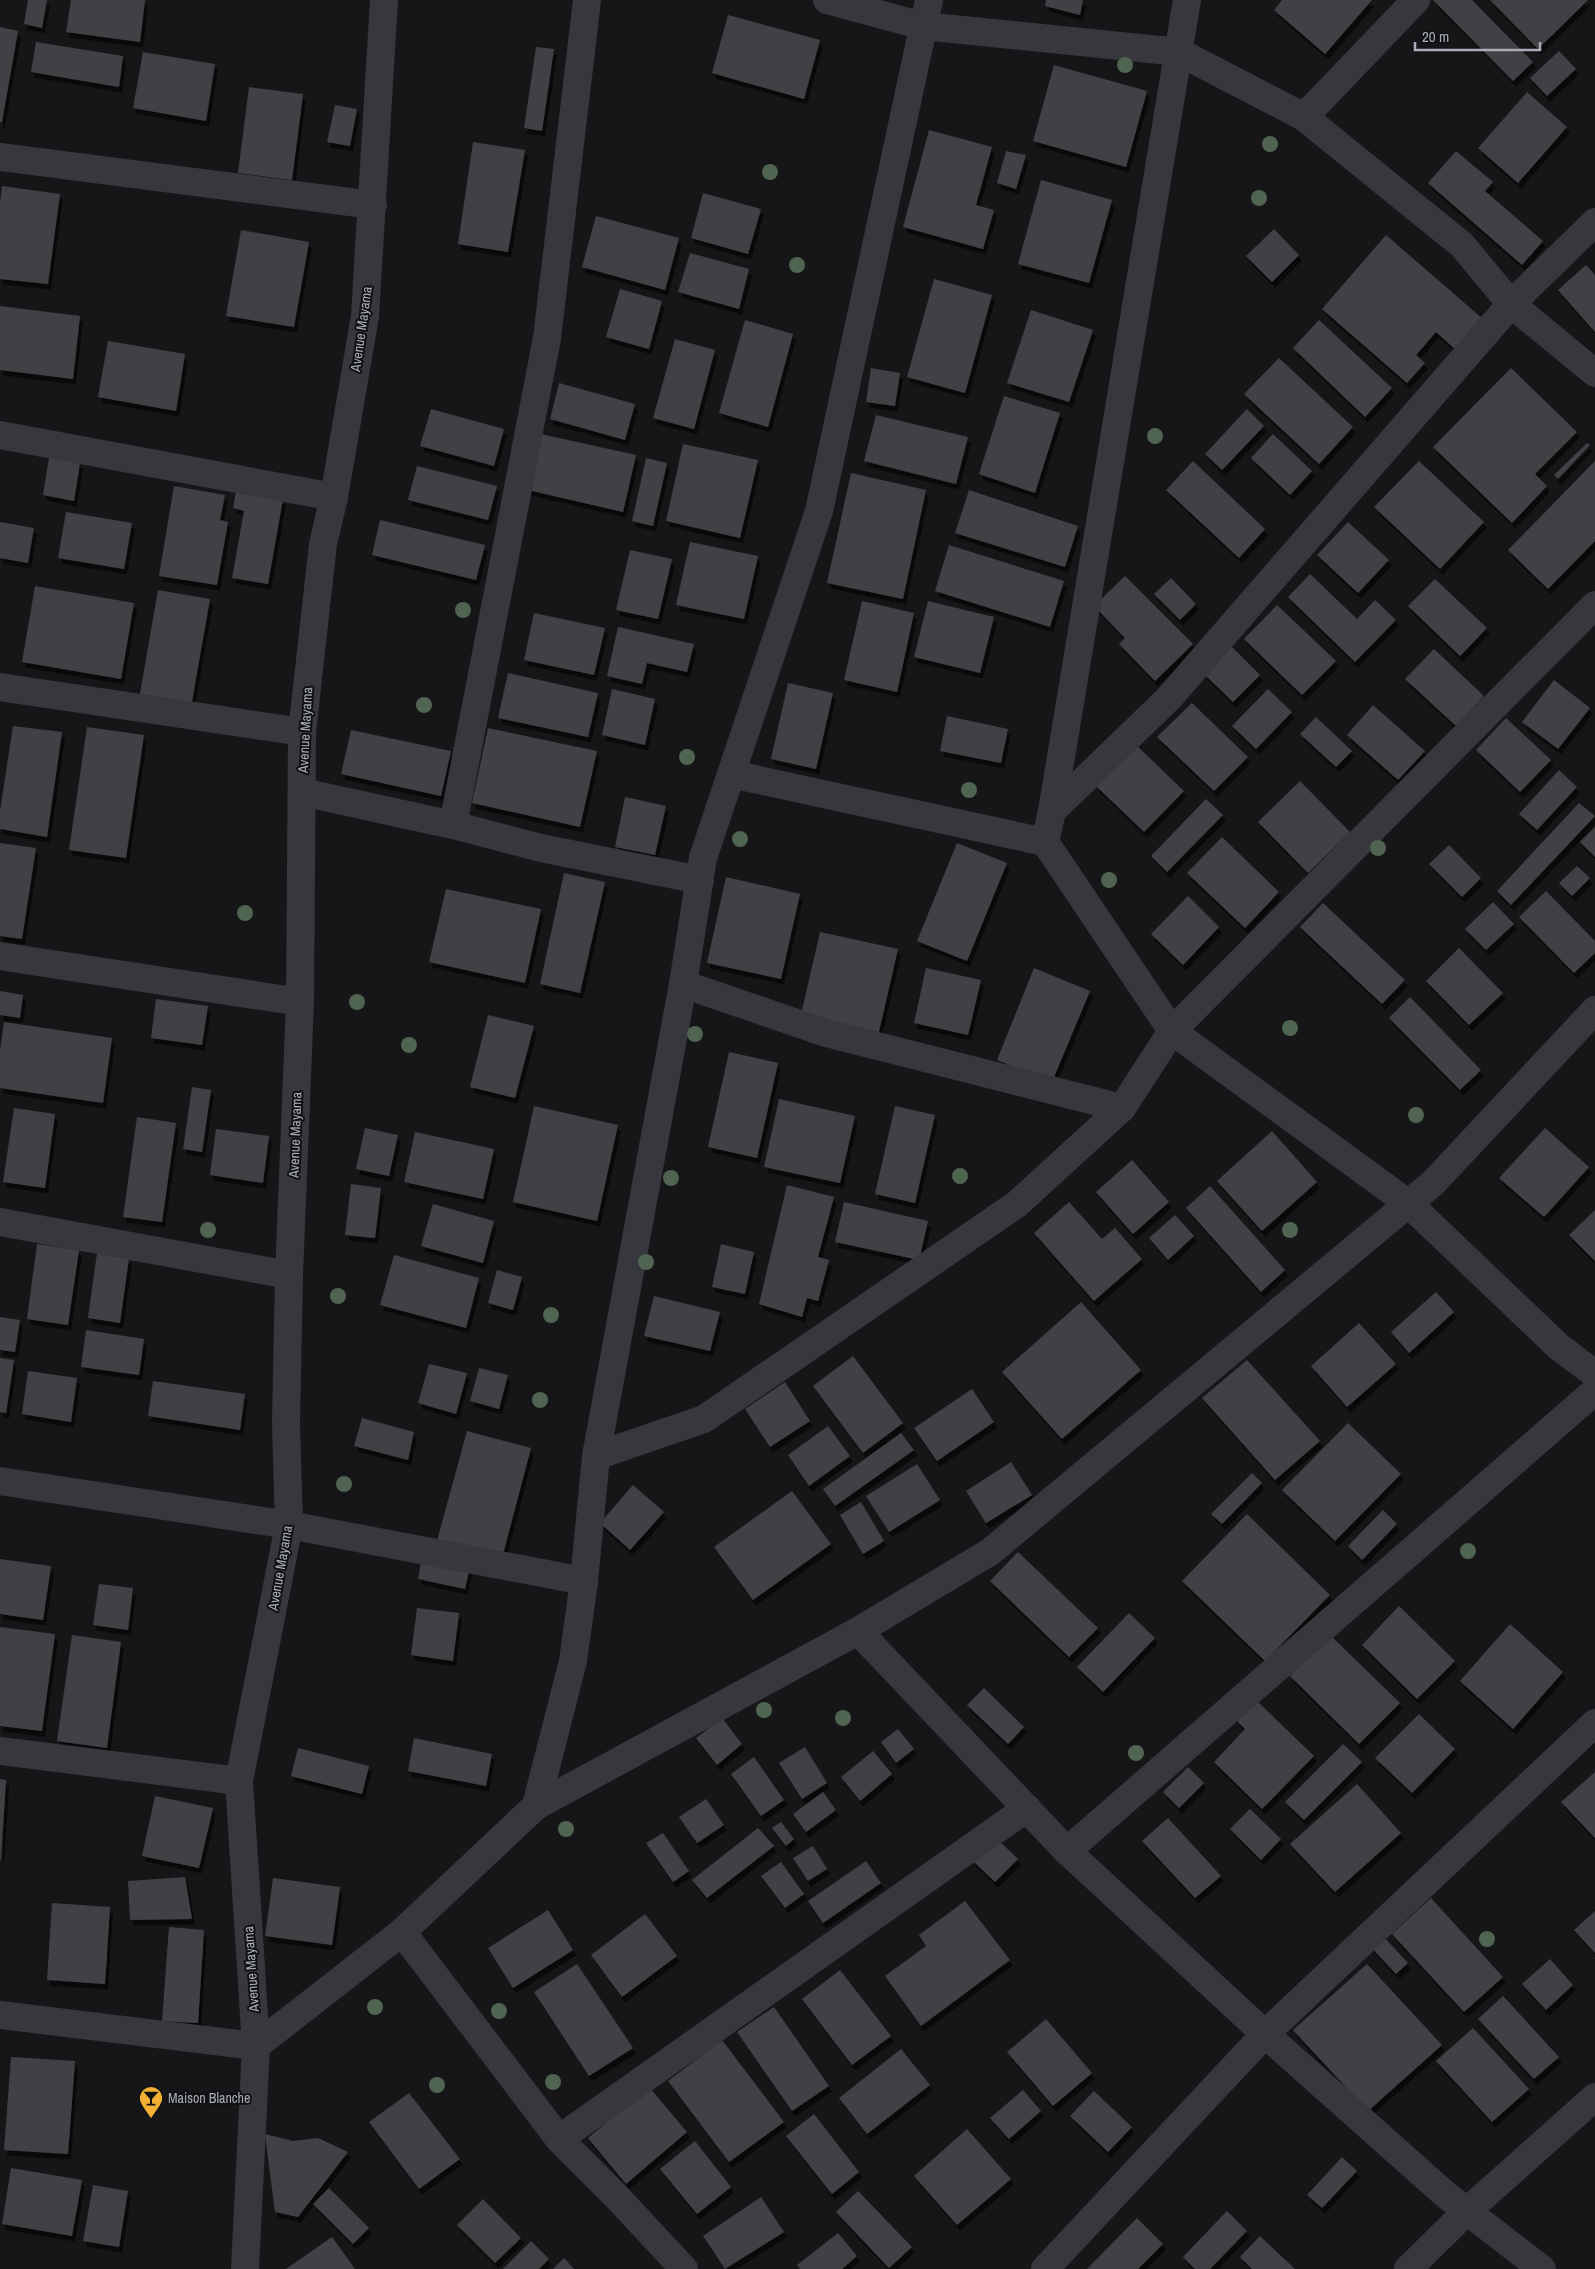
<svg xmlns="http://www.w3.org/2000/svg" width="1595" height="2269" font-family="'Archivo Narrow',sans-serif">
<style>
.building{fill:#404145;filter:url(#shadow)}
.lines{fill:none;stroke-linecap:round;stroke-linejoin:round}
.minor{stroke:#37383d;stroke-width:28}
.tree{fill:#506452}
.labels{text-anchor:middle;stroke-width:4;stroke-linejoin:round;paint-order:stroke}
.street-label{font-size:14px;fill:#a8adb8;stroke:#111113}
.poi-label{font-size:14px;fill:#a8adb8;stroke:#111113;text-anchor:start}
</style>
<defs>
<filter id="shadow"><feDropShadow dx="3" dy="5.5" stdDeviation="0" flood-color="#0009"/></filter>
</defs>
<rect width="100%" height="100%" fill="#161618"/>
<g class="building">
<polygon points="28,0 47,0 42,28 24,24"/>
<polygon points="71,0 145,0 140,42 66,32"/>
<polygon points="1046,0 1083,0 1080,15 1045,6"/>
<polygon points="1282,0 1372,0 1325,54 1274,10"/>
<polygon points="1433,0 1472,0 1533,62 1513,81"/>
<polygon points="1490,0 1588,0 1538,49"/>
<polygon points="728,15 820,40 804,99 712,73"/>
<polygon points="0,27 18,31 2,122 0,122"/>
<polygon points="36,42 123,56 119,87 31,72"/>
<polygon points="536,47 554,49 542,131 524,128"/>
<polygon points="1559,51 1576,69 1547,96 1530,78"/>
<polygon points="143,52 215,64 206,121 133,108"/>
<polygon points="1054,65 1147,91 1126,167 1033,141"/>
<polygon points="249,87 303,94 292,180 238,173"/>
<polygon points="1527,92 1567,127 1518,183 1478,148"/>
<polygon points="335,105 357,109 350,146 327,142"/>
<polygon points="929,130 992,147 976,205 994,210 983,249 903,227"/>
<polygon points="473,142 525,150 508,252 458,244"/>
<polygon points="1006,151 1026,155 1016,189 997,183"/>
<polygon points="1456,151 1493,182 1485,191 1543,241 1522,265 1428,183"/>
<polygon points="1041,180 1112,200 1089,283 1018,264"/>
<polygon points="2,186 60,194 48,284 0,279 0,203"/>
<polygon points="703,193 761,209 748,254 691,238"/>
<polygon points="596,216 679,238 665,290 582,267"/>
<polygon points="1274,229 1299,255 1272,282 1246,256"/>
<polygon points="241,230 309,242 294,327 226,316"/>
<polygon points="1386,235 1483,319 1456,350 1436,332 1416,355 1425,363 1407,383 1322,309"/>
<polygon points="690,253 749,269 739,309 678,292"/>
<polygon points="1586,265 1595,275 1595,332 1558,290"/>
<polygon points="934,279 992,295 965,393 907,377"/>
<polygon points="620,289 662,301 649,349 606,337"/>
<polygon points="0,306 80,316 73,379 0,370"/>
<polygon points="1031,310 1093,330 1069,402 1007,383"/>
<polygon points="745,320 793,334 768,427 719,413"/>
<polygon points="1319,320 1392,388 1365,417 1293,348"/>
<polygon points="675,339 715,350 694,429 653,418"/>
<polygon points="108,341 185,354 176,411 98,397"/>
<polygon points="1279,358 1353,427 1319,464 1244,394"/>
<polygon points="871,368 900,373 895,406 866,402"/>
<polygon points="1511,368 1577,432 1535,474 1547,486 1512,523 1433,447"/>
<polygon points="559,383 635,404 625,440 550,419"/>
<polygon points="1004,396 1060,413 1035,493 979,474"/>
<polygon points="431,409 504,429 494,466 420,446"/>
<polygon points="1247,409 1264,426 1222,470 1205,454"/>
<polygon points="876,415 968,437 956,484 864,461"/>
<polygon points="541,434 636,455 623,512 528,490"/>
<polygon points="1273,434 1312,471 1290,495 1251,458"/>
<polygon points="1587,443 1590,445 1558,479 1554,475"/>
<polygon points="683,444 758,460 740,538 666,521"/>
<polygon points="49,458 80,463 74,501 43,495"/>
<polygon points="646,458 667,463 653,526 632,521"/>
<polygon points="1193,461 1265,529 1239,558 1166,490"/>
<polygon points="1419,461 1484,522 1440,569 1374,507"/>
<polygon points="1595,461 1595,541 1548,589 1508,550"/>
<polygon points="417,466 497,486 488,520 408,500"/>
<polygon points="851,473 926,490 903,599 827,583"/>
<polygon points="174,486 225,495 220,520 228,522 217,585 159,576"/>
<polygon points="969,490 1078,526 1065,567 955,533"/>
<polygon points="236,491 283,499 268,584 232,578 244,511 233,508"/>
<polygon points="66,512 132,523 124,569 58,558"/>
<polygon points="380,520 485,545 476,580 372,555"/>
<polygon points="0,522 34,528 28,563 0,558"/>
<polygon points="1348,522 1389,560 1358,593 1317,555"/>
<polygon points="690,542 758,556 744,619 676,605"/>
<polygon points="949,545 1064,581 1050,627 935,591"/>
<polygon points="630,550 672,559 658,619 616,610"/>
<polygon points="1310,574 1357,619 1375,600 1396,620 1355,662 1288,597"/>
<polygon points="1125,576 1193,644 1155,681 1119,644 1125,638 1094,606"/>
<polygon points="1171,578 1196,604 1180,620 1154,594"/>
<polygon points="1435,579 1487,628 1460,656 1408,606"/>
<polygon points="35,586 134,603 121,679 22,662"/>
<polygon points="158,590 210,599 191,707 139,699"/>
<polygon points="862,601 914,613 897,692 844,680"/>
<polygon points="928,601 994,617 980,673 914,657"/>
<polygon points="1277,605 1336,661 1302,695 1244,639"/>
<polygon points="534,613 605,628 594,675 524,660"/>
<polygon points="618,627 694,644 687,672 647,663 642,684 607,676"/>
<polygon points="1231,646 1260,675 1233,702 1204,674"/>
<polygon points="1434,649 1484,696 1456,726 1405,679"/>
<polygon points="508,673 598,693 588,737 498,718"/>
<polygon points="1554,680 1590,708 1558,749 1522,722"/>
<polygon points="788,683 833,693 816,769 771,759"/>
<polygon points="612,689 655,699 645,745 602,735"/>
<polygon points="1268,689 1292,712 1256,749 1232,726"/>
<polygon points="1192,703 1248,757 1214,791 1157,737"/>
<polygon points="1373,705 1425,751 1398,780 1347,735"/>
<polygon points="947,716 1008,729 1001,763 940,751"/>
<polygon points="1316,717 1352,751 1336,767 1300,734"/>
<polygon points="1506,718 1551,760 1520,792 1476,750"/>
<polygon points="13,726 62,732 47,837 0,829 0,811"/>
<polygon points="87,727 144,735 126,858 69,850"/>
<polygon points="488,728 597,751 580,827 472,803"/>
<polygon points="351,730 451,751 441,796 341,774"/>
<polygon points="1135,744 1184,791 1144,832 1095,785"/>
<polygon points="1559,770 1577,787 1537,830 1519,814"/>
<polygon points="1300,781 1350,832 1308,873 1258,822"/>
<polygon points="625,797 666,806 655,855 615,847"/>
<polygon points="1206,799 1223,815 1167,872 1151,856"/>
<polygon points="1579,803 1595,816 1511,905 1497,891"/>
<polygon points="1595,827 1595,857 1580,842"/>
<polygon points="1222,837 1279,892 1245,928 1187,873"/>
<polygon points="0,843 36,848 22,939 0,936"/>
<polygon points="957,843 1007,863 967,961 917,941"/>
<polygon points="1449,845 1481,878 1462,897 1429,864"/>
<polygon points="1577,866 1590,878 1572,896 1559,883"/>
<polygon points="564,873 605,882 580,993 540,984"/>
<polygon points="726,877 800,894 781,979 707,963"/>
<polygon points="446,889 541,909 525,983 429,962"/>
<polygon points="1546,891 1595,941 1595,953 1574,973 1519,917"/>
<polygon points="1188,896 1219,927 1183,965 1151,934"/>
<polygon points="1493,902 1514,924 1486,950 1465,929"/>
<polygon points="1323,903 1405,980 1382,1004 1300,927"/>
<polygon points="820,932 898,949 878,1036 800,1019"/>
<polygon points="1459,948 1503,993 1469,1025 1426,981"/>
<polygon points="926,968 981,980 968,1035 914,1023"/>
<polygon points="1034,968 1090,991 1052,1082 997,1060"/>
<polygon points="0,991 23,995 20,1018 0,1015"/>
<polygon points="1410,997 1481,1070 1460,1090 1389,1018"/>
<polygon points="156,999 208,1006 202,1045 151,1038"/>
<polygon points="488,1015 534,1026 515,1098 470,1087"/>
<polygon points="4,1022 112,1038 103,1103 0,1088 0,1051"/>
<polygon points="729,1052 778,1063 757,1158 708,1147"/>
<polygon points="192,1087 211,1090 202,1152 183,1149"/>
<polygon points="779,1099 855,1116 840,1183 764,1167"/>
<polygon points="534,1106 618,1125 597,1221 513,1202"/>
<polygon points="895,1106 935,1115 915,1203 875,1194"/>
<polygon points="14,1108 55,1114 45,1188 3,1182"/>
<polygon points="137,1117 176,1123 162,1222 123,1217"/>
<polygon points="365,1128 398,1135 389,1176 356,1169"/>
<polygon points="1545,1128 1589,1167 1544,1217 1499,1178"/>
<polygon points="216,1129 269,1136 263,1183 210,1175"/>
<polygon points="1272,1131 1317,1182 1262,1231 1217,1181"/>
<polygon points="415,1132 494,1149 483,1199 404,1182"/>
<polygon points="1132,1160 1169,1202 1133,1234 1096,1192"/>
<polygon points="351,1184 381,1188 375,1238 345,1235"/>
<polygon points="787,1185 834,1197 818,1257 829,1260 818,1301 807,1298 802,1317 759,1304"/>
<polygon points="1210,1186 1285,1270 1261,1292 1186,1208"/>
<polygon points="844,1202 928,1221 919,1260 835,1242"/>
<polygon points="1069,1202 1102,1239 1115,1228 1142,1259 1094,1301 1034,1233"/>
<polygon points="433,1204 494,1221 483,1263 421,1246"/>
<polygon points="1595,1210 1595,1261 1569,1235"/>
<polygon points="1175,1215 1194,1236 1168,1260 1149,1238"/>
<polygon points="37,1244 79,1250 68,1325 27,1319"/>
<polygon points="721,1244 754,1252 745,1294 712,1287"/>
<polygon points="97,1253 129,1258 120,1323 88,1318"/>
<polygon points="394,1255 479,1278 466,1328 380,1305"/>
<polygon points="497,1270 522,1277 513,1310 488,1303"/>
<polygon points="1436,1292 1454,1312 1409,1353 1391,1332"/>
<polygon points="654,1296 720,1312 710,1351 644,1336"/>
<polygon points="1081,1302 1141,1370 1062,1439 1002,1372"/>
<polygon points="0,1317 20,1320 15,1352 0,1350"/>
<polygon points="1359,1323 1396,1364 1347,1407 1311,1366"/>
<polygon points="86,1330 144,1339 139,1375 81,1367"/>
<polygon points="853,1356 903,1423 863,1453 813,1386"/>
<polygon points="0,1358 14,1360 6,1413 0,1412"/>
<polygon points="1247,1360 1320,1441 1275,1480 1202,1398"/>
<polygon points="429,1364 467,1373 456,1414 418,1403"/>
<polygon points="479,1368 508,1375 499,1409 470,1401"/>
<polygon points="28,1371 77,1378 71,1422 22,1414"/>
<polygon points="153,1381 245,1394 240,1430 148,1416"/>
<polygon points="785,1382 810,1421 770,1447 745,1409"/>
<polygon points="972,1389 994,1422 937,1461 914,1428"/>
<polygon points="362,1418 414,1432 408,1460 354,1446"/>
<polygon points="1348,1423 1401,1474 1335,1541 1282,1490"/>
<polygon points="828,1426 850,1456 809,1486 788,1455"/>
<polygon points="467,1431 531,1448 502,1558 437,1541"/>
<polygon points="901,1433 914,1450 835,1506 823,1489"/>
<polygon points="1011,1462 1032,1495 986,1523 966,1491"/>
<polygon points="917,1464 940,1500 889,1532 866,1496"/>
<polygon points="1252,1473 1262,1483 1222,1524 1211,1514"/>
<polygon points="633,1485 664,1512 630,1550 600,1523"/>
<polygon points="792,1491 831,1544 753,1600 714,1547"/>
<polygon points="861,1502 884,1541 863,1554 840,1515"/>
<polygon points="1383,1510 1397,1524 1362,1560 1348,1546"/>
<polygon points="1247,1514 1330,1595 1265,1661 1182,1581"/>
<polygon points="1018,1552 1098,1628 1069,1657 990,1581"/>
<polygon points="422,1557 470,1567 465,1589 418,1579"/>
<polygon points="0,1559 51,1566 43,1620 0,1614"/>
<polygon points="99,1584 133,1588 128,1630 93,1625"/>
<polygon points="1399,1606 1455,1661 1417,1699 1362,1645"/>
<polygon points="417,1608 459,1613 453,1661 411,1655"/>
<polygon points="1129,1613 1155,1638 1103,1692 1077,1667"/>
<polygon points="1510,1624 1563,1672 1513,1729 1460,1681"/>
<polygon points="0,1627 55,1634 42,1731 0,1726"/>
<polygon points="72,1635 121,1642 107,1748 57,1741"/>
<polygon points="1330,1635 1400,1703 1359,1744 1290,1676"/>
<polygon points="984,1688 1024,1727 1008,1744 967,1705"/>
<polygon points="1256,1700 1314,1756 1262,1809 1214,1762 1245,1729 1236,1720"/>
<polygon points="1419,1714 1455,1749 1412,1793 1375,1758"/>
<polygon points="722,1718 742,1744 717,1765 696,1738"/>
<polygon points="898,1729 914,1749 896,1763 881,1742"/>
<polygon points="414,1738 492,1754 486,1786 408,1771"/>
<polygon points="1343,1744 1362,1762 1304,1820 1285,1802"/>
<polygon points="805,1747 827,1783 802,1799 779,1763"/>
<polygon points="298,1748 369,1766 362,1794 291,1776"/>
<polygon points="873,1751 892,1774 860,1801 841,1777"/>
<polygon points="754,1757 784,1800 761,1816 731,1774"/>
<polygon points="1188,1767 1204,1783 1179,1808 1163,1792"/>
<polygon points="1595,1772 1595,1838 1561,1802"/>
<polygon points="0,1779 6,1780 1,1860 0,1860"/>
<polygon points="1357,1784 1401,1833 1335,1892 1290,1844"/>
<polygon points="823,1792 836,1810 806,1832 793,1814"/>
<polygon points="155,1796 213,1808 199,1868 142,1856"/>
<polygon points="706,1799 724,1825 697,1843 679,1817"/>
<polygon points="1250,1809 1281,1839 1261,1860 1230,1829"/>
<polygon points="1168,1818 1221,1876 1195,1898 1142,1841"/>
<polygon points="781,1822 794,1839 786,1846 772,1828"/>
<polygon points="758,1828 774,1846 707,1898 692,1880"/>
<polygon points="663,1833 689,1871 673,1882 646,1843"/>
<polygon points="995,1837 1018,1859 995,1882 972,1860"/>
<polygon points="813,1846 827,1869 808,1881 793,1858"/>
<polygon points="866,1861 881,1883 823,1923 808,1901"/>
<polygon points="781,1862 804,1894 785,1908 761,1876"/>
<polygon points="185,1877 192,1919 130,1920 128,1881"/>
<polygon points="273,1878 340,1887 332,1945 265,1936"/>
<polygon points="1431,1898 1503,1977 1464,2012 1392,1934"/>
<polygon points="965,1901 1010,1960 921,2026 885,1976 926,1946 919,1935"/>
<polygon points="52,1903 110,1907 105,1984 47,1980"/>
<polygon points="548,1910 573,1950 513,1988 488,1948"/>
<polygon points="1595,1911 1595,1953 1574,1930"/>
<polygon points="645,1914 677,1956 622,1997 591,1955"/>
<polygon points="169,1927 204,1930 198,2023 162,2021"/>
<polygon points="1383,1936 1408,1963 1396,1974 1371,1947"/>
<polygon points="1550,1959 1573,1985 1546,2010 1522,1984"/>
<polygon points="577,1964 633,2048 589,2076 534,1992"/>
<polygon points="1367,1964 1442,2045 1368,2111 1293,2030"/>
<polygon points="840,1970 891,2036 852,2065 802,1999"/>
<polygon points="1503,1996 1559,2057 1534,2079 1478,2019"/>
<polygon points="774,2007 829,2086 792,2111 737,2032"/>
<polygon points="1046,2019 1092,2073 1053,2106 1007,2052"/>
<polygon points="1473,2028 1529,2089 1492,2122 1436,2061"/>
<polygon points="722,2040 784,2122 729,2162 668,2081"/>
<polygon points="901,2049 930,2085 867,2134 839,2098"/>
<polygon points="11,2057 75,2061 68,2154 4,2150"/>
<polygon points="649,2087 687,2132 626,2184 588,2138"/>
<polygon points="1023,2090 1041,2111 1009,2139 990,2118"/>
<polygon points="1094,2091 1132,2127 1108,2152 1070,2116"/>
<polygon points="409,2093 460,2159 419,2189 369,2122"/>
<polygon points="814,2114 859,2172 832,2194 786,2136"/>
<polygon points="967,2129 1011,2179 957,2225 914,2176"/>
<polygon points="265,2134 293,2141 318,2138 348,2152 298,2217 275,2212"/>
<polygon points="695,2141 731,2187 697,2214 660,2169"/>
<polygon points="1342,2157 1357,2171 1322,2208 1307,2195"/>
<polygon points="11,2168 82,2180 72,2236 2,2224"/>
<polygon points="93,2185 128,2191 119,2247 83,2241"/>
<polygon points="329,2188 369,2228 353,2244 313,2204"/>
<polygon points="858,2191 912,2247 889,2268 836,2212"/>
<polygon points="761,2197 784,2232 725,2269 703,2236"/>
<polygon points="483,2199 521,2238 495,2263 457,2225"/>
<polygon points="1227,2211 1247,2231 1210,2269 1195,2269 1183,2257"/>
<polygon points="1137,2218 1163,2244 1138,2269 1087,2269"/>
<polygon points="838,2233 857,2256 842,2269 800,2269 797,2265"/>
<polygon points="1260,2236 1295,2269 1252,2269 1240,2257"/>
<polygon points="332,2237 355,2269 286,2269"/>
<polygon points="531,2241 549,2259 539,2269 503,2269"/>
<polygon points="564,2258 574,2269 553,2269"/>
</g>
<g class="lines">
<g class="minor">
<polyline points="827,0 923,26 1179,52 1304,117 1462,245 1511,304 1595,373"/>
<polyline points="1304,117 1416,0"/>
<polyline points="0,157 373,205"/>
<polyline points="0,435 334,497"/>
<polyline points="0,687 302,732"/>
<polyline points="731,774 1045,842 1172,1031 1409,1204 1559,1347 1595,1374"/>
<polyline points="302,792 453,825 541,848 700,880"/>
<polyline points="1052,811 1169,698 1511,304 1595,222"/>
<polyline points="453,825 547,338 587,0"/>
<polyline points="1045,842 1052,811 1187,0"/>
<polyline points="0,956 300,1002"/>
<polyline points="683,984 826,1033 1122,1108"/>
<polyline points="0,1222 289,1275"/>
<polyline points="596,1456 704,1419 1017,1204 1122,1108 1172,1031 1595,605"/>
<polyline points="0,1481 289,1525 584,1581"/>
<polyline points="858,1631 1067,1851 1265,2034 1446,2195 1542,2269"/>
<polyline points="0,1751 239,1781"/>
<polyline points="536,1806 858,1631 990,1552 1433,1183 1595,1010"/>
<polyline points="1067,1851 1595,1391"/>
<polyline points="402,1932 559,2139 616,2196 684,2269"/>
<polyline points="0,2015 256,2046 402,1932 536,1806 573,1661 584,1581 596,1456 683,984 703,858 819,511 929,0"/>
<polyline points="559,2139 1027,1808"/>
<polyline points="245,2269 256,2046 239,1781 289,1525 286,1423 289,1275 300,1002 302,732 323,544 334,497 365,316 384,0"/>
<polyline points="1045,2269 1265,2034 1595,1723"/>
<polyline points="1408,2269 1467,2211 1595,2097"/>
</g>
</g>
<g class="tree">
<circle cx="1125" cy="65" r="8"/>
<circle cx="1270" cy="144" r="8"/>
<circle cx="770" cy="172" r="8"/>
<circle cx="1259" cy="198" r="8"/>
<circle cx="797" cy="265" r="8"/>
<circle cx="1155" cy="436" r="8"/>
<circle cx="463" cy="610" r="8"/>
<circle cx="424" cy="705" r="8"/>
<circle cx="687" cy="757" r="8"/>
<circle cx="969" cy="790" r="8"/>
<circle cx="740" cy="839" r="8"/>
<circle cx="1378" cy="848" r="8"/>
<circle cx="1109" cy="880" r="8"/>
<circle cx="245" cy="913" r="8"/>
<circle cx="357" cy="1002" r="8"/>
<circle cx="1290" cy="1028" r="8"/>
<circle cx="695" cy="1034" r="8"/>
<circle cx="409" cy="1045" r="8"/>
<circle cx="1416" cy="1115" r="8"/>
<circle cx="960" cy="1176" r="8"/>
<circle cx="671" cy="1178" r="8"/>
<circle cx="208" cy="1230" r="8"/>
<circle cx="1290" cy="1230" r="8"/>
<circle cx="646" cy="1262" r="8"/>
<circle cx="338" cy="1296" r="8"/>
<circle cx="551" cy="1315" r="8"/>
<circle cx="540" cy="1400" r="8"/>
<circle cx="344" cy="1484" r="8"/>
<circle cx="1468" cy="1551" r="8"/>
<circle cx="764" cy="1710" r="8"/>
<circle cx="843" cy="1718" r="8"/>
<circle cx="1136" cy="1753" r="8"/>
<circle cx="566" cy="1829" r="8"/>
<circle cx="1487" cy="1939" r="8"/>
<circle cx="375" cy="2007" r="8"/>
<circle cx="499" cy="2011" r="8"/>
<circle cx="553" cy="2082" r="8"/>
<circle cx="437" cy="2085" r="8"/>
</g>
<defs>
<g id="bar-pin" transform="scale(1.25)"><path d="M0 17L-7.5 6A9.5 9.5 0 1 1 7.5 6Z" fill="#f2b134" stroke="#111113"/><path d="M-6-5H6L.8 .8V4.5H3.5V6h-7V4.5H-.8V.8Z" fill="#111"/></g>
</defs>
<g fill-rule="evenodd">
<use href="#bar-pin" x="151" y="2098"/>
</g>
<g class="labels">
<g class="street-label">
<text transform="translate(361 329) rotate(-82)" y="5">Avenue Mayama</text>
<text transform="translate(305 730) rotate(-87)" y="5">Avenue Mayama</text>
<text transform="translate(295 1135) rotate(-88)" y="5">Avenue Mayama</text>
<text transform="translate(280 1568) rotate(-80)" y="5">Avenue Mayama</text>
<text transform="translate(251 1969) rotate(-94)" y="5">Avenue Mayama</text>
</g>
<g class="poi-label">
<text x="168" y="2103">Maison Blanche</text>
</g>
</g>
<path d="M1415 42v8h125v-8" fill="none" stroke="#a8adb8" stroke-width="2.5"/>
<text x="1422" y="42" font-size="15" fill="#a8adb8" stroke="#111113" stroke-width="4" paint-order="stroke">20 m</text>
</svg>
